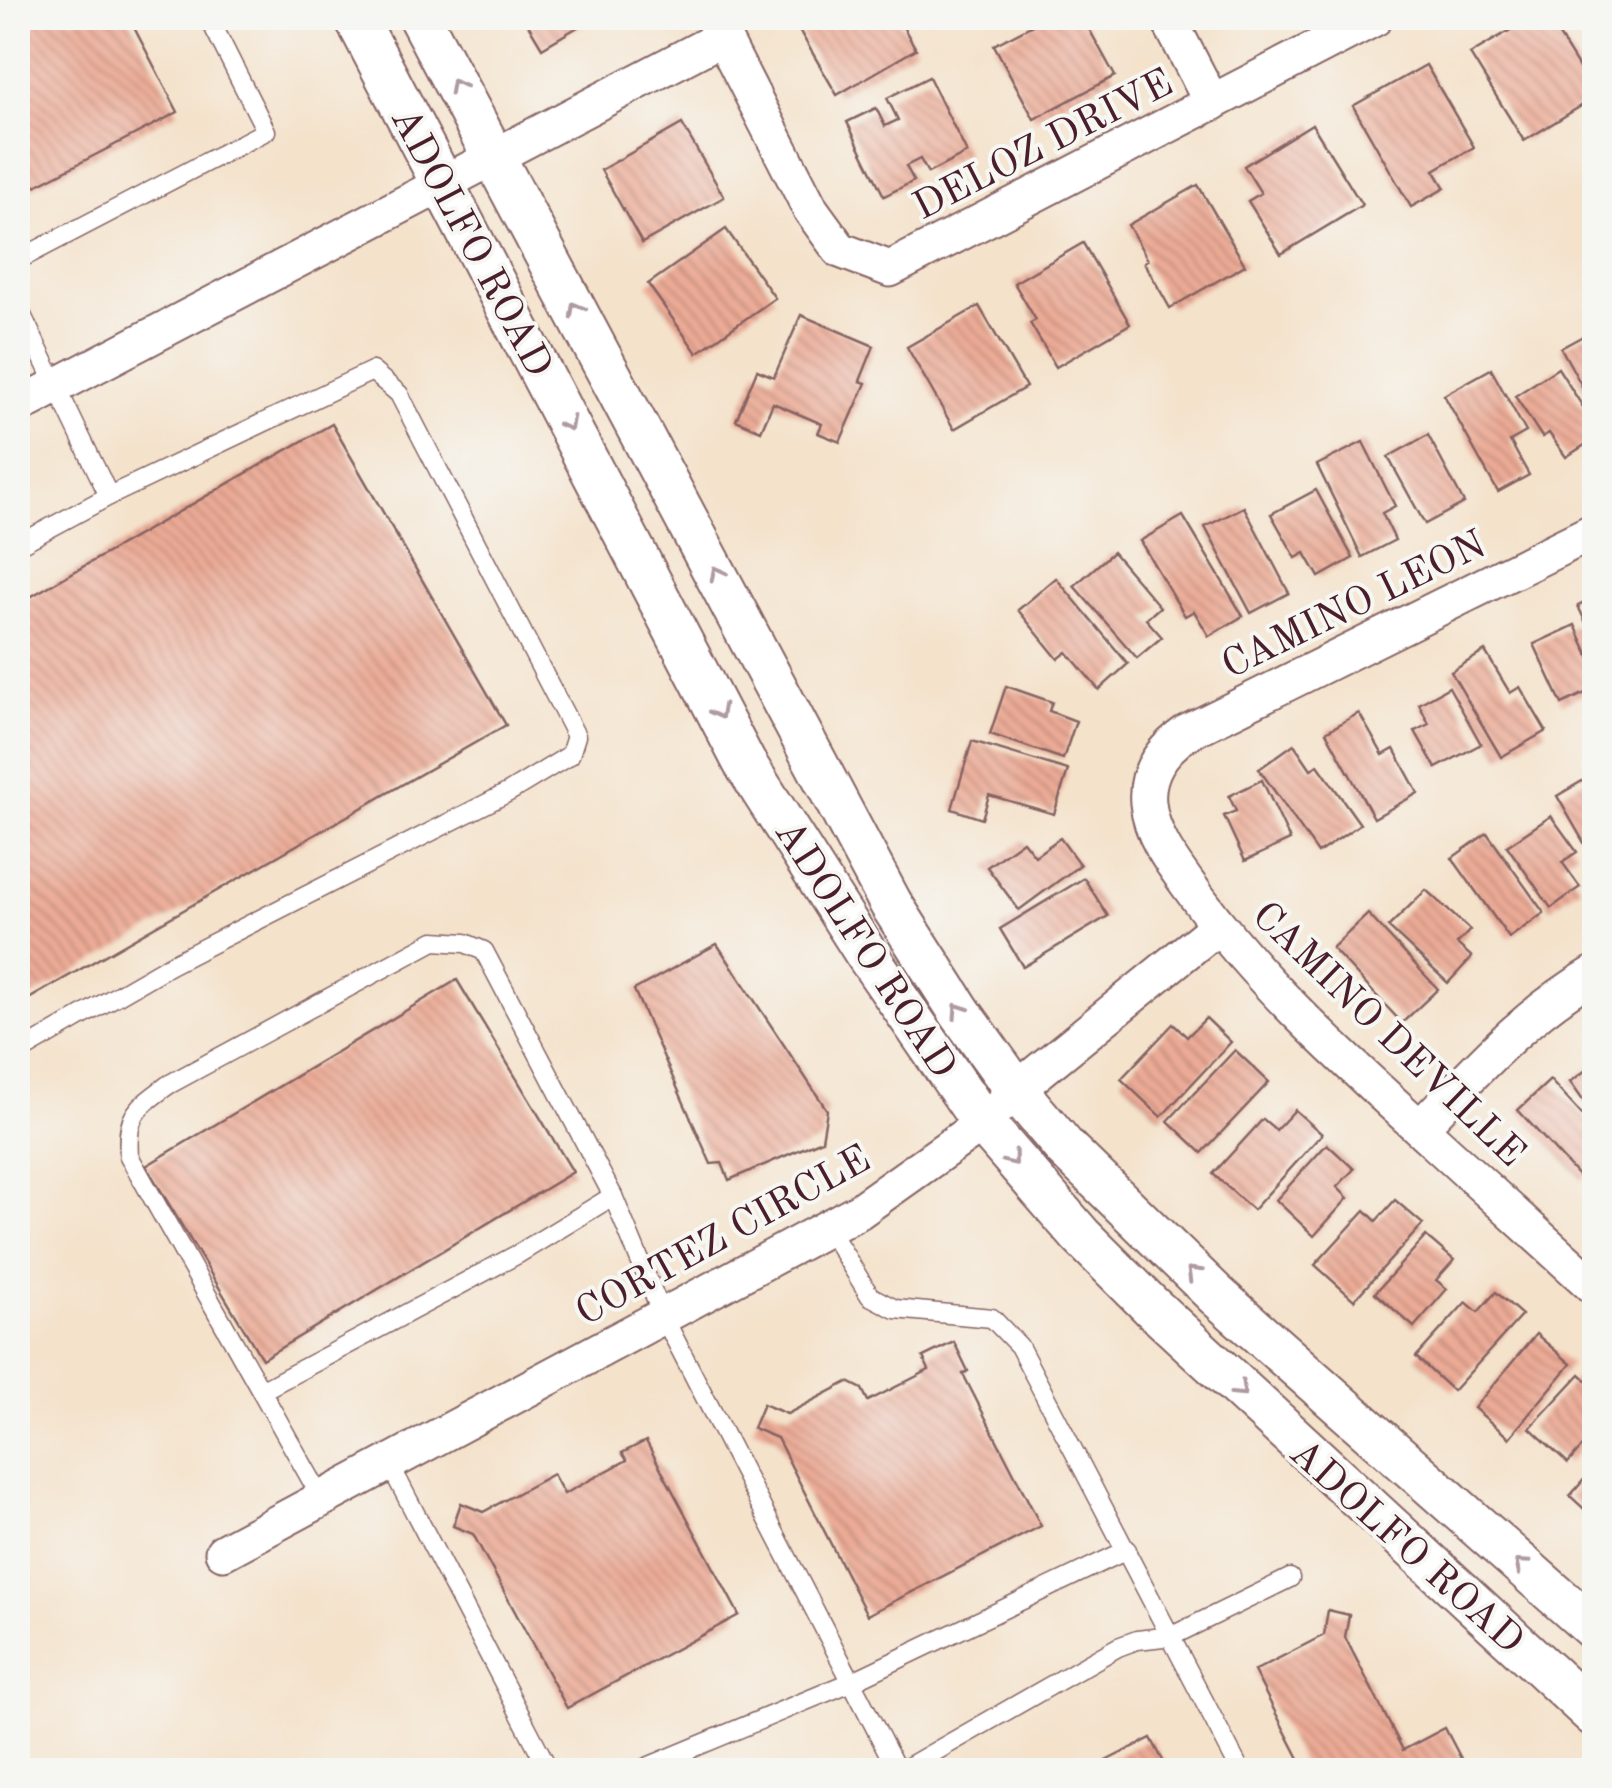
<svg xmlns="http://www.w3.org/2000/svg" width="1612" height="1788" font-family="'Old Standard TT',serif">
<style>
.building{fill:url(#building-back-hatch)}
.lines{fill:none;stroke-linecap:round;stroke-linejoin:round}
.service-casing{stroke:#866363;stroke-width:21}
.minor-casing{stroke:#866363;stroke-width:39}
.tertiary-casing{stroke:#866363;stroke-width:46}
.service{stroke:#fff;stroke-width:18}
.minor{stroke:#fff;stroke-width:35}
.tertiary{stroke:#fff;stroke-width:42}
.oneway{stroke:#ae9aa0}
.labels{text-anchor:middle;stroke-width:8;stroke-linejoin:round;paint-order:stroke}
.street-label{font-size:40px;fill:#4a1f2b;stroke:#f6f6f2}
</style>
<defs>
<pattern id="building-back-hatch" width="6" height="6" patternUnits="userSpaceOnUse" patternTransform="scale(2.5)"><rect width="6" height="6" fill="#ecab96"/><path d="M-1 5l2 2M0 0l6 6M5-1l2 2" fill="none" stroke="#c18b7b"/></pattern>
</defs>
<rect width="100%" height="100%" fill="#f6f6f2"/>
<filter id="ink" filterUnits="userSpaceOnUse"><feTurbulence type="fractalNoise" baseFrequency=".01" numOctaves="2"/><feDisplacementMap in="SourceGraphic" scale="20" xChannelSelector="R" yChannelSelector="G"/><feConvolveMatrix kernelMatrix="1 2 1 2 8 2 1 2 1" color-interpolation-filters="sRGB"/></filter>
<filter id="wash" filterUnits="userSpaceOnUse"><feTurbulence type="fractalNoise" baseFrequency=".0048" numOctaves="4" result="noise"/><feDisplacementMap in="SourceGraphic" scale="40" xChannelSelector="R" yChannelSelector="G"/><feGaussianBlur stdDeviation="2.25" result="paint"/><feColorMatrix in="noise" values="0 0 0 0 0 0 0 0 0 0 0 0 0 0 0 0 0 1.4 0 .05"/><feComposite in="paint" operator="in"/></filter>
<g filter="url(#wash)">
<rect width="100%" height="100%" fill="#f4e2cb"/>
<g id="blocks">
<g class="building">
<polygon points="18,18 129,18 178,112 18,195"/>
<polygon points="524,18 593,18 542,48"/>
<polygon points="804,18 898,18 916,49 837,95 795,23"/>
<polygon points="1046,18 1083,18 1115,76 1034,119 994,45"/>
<polygon points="1531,18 1548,18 1594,92 1594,98 1524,141 1470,54"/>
<polygon points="1426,65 1474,147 1434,170 1445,188 1411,207 1353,106"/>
<polygon points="929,77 967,153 928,173 920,159 906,166 914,181 884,196 847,122 876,108 885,126 898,120 887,98"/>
<polygon points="682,124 724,197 642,243 601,170"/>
<polygon points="1312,124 1362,205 1281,254 1248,201 1261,193 1244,166"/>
<polygon points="1198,185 1245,265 1170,308 1144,262 1148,260 1128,225"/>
<polygon points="726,229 775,298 697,353 648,284"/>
<polygon points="1083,243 1130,324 1056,367 1030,323 1036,320 1014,283"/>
<polygon points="979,306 1026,387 954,429 907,347"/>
<polygon points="801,315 874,346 860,381 866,383 840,442 818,433 822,424 773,403 761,431 736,420 757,370 774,377"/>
<polygon points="1594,330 1594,408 1561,348"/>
<polygon points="1558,368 1594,424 1594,439 1566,457 1549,433 1542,437 1515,396"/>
<polygon points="1491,369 1526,432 1510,441 1529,475 1498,492 1444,395"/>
<polygon points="332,424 506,725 18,1005 18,604"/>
<polygon points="1428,435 1464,503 1425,524 1388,457"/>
<polygon points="1363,442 1395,506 1382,513 1395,540 1362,557 1317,465"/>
<polygon points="1316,490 1353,558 1319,577 1305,553 1296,558 1271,514"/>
<polygon points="1244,507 1289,593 1251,613 1205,527"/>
<polygon points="1183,516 1243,616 1209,636 1194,611 1185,616 1140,541"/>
<polygon points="1113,552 1160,607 1146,619 1162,637 1137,658 1074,586"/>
<polygon points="1056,578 1128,664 1099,690 1067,652 1058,659 1018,610"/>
<polygon points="1594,598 1594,640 1578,606"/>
<polygon points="1575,625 1594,667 1594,689 1562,704 1534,644"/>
<polygon points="1485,651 1510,693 1520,687 1546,731 1501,757 1451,672"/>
<polygon points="1006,686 1052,702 1049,711 1076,721 1063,759 990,734"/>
<polygon points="1449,687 1481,744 1436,768 1415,731 1429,724 1419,704"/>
<polygon points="1359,713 1383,755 1394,749 1418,793 1374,818 1326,732"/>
<polygon points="972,741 1068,770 1054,814 989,795 982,819 952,809"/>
<polygon points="1294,744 1311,769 1318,765 1360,824 1318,853 1259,769"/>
<polygon points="1594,774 1594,860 1557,796"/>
<polygon points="1262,780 1290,840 1245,861 1224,816 1236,811 1229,796"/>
<polygon points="1551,816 1577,852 1562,862 1580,887 1551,908 1507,846"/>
<polygon points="1487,833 1544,913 1509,938 1452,858"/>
<polygon points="1060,838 1080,865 1019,910 987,867 1023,841 1035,856"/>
<polygon points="1084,878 1108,916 1023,967 1000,929"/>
<polygon points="1426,890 1470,930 1457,944 1472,957 1448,983 1388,927"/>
<polygon points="1368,914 1438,989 1402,1023 1332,948"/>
<polygon points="717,944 827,1110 822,1140 729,1180 722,1163 711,1164 634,990"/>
<polygon points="457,980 573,1172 262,1359 146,1166"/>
<polygon points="1206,1018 1231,1042 1161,1117 1121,1079 1173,1024 1187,1037"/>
<polygon points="1235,1050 1269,1082 1202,1153 1168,1121"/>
<polygon points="1594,1064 1594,1116 1570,1082"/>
<polygon points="1550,1080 1594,1128 1594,1169 1582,1180 1518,1110"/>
<polygon points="1295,1110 1322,1134 1253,1210 1213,1174 1263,1119 1276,1130"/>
<polygon points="1327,1144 1354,1169 1337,1187 1348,1198 1314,1236 1276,1200"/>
<polygon points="1395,1200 1423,1224 1354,1300 1315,1265 1365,1210 1376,1221"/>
<polygon points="1426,1236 1454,1260 1436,1280 1447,1289 1414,1327 1375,1293"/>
<polygon points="1496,1292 1522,1315 1453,1391 1416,1357 1466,1302 1478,1312"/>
<polygon points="1536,1334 1571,1364 1509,1438 1474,1408"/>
<polygon points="954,1342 968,1371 963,1374 1041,1526 867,1615 777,1438 753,1428 763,1404 787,1414 848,1382 862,1389 868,1401 929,1370 923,1357"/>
<polygon points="1580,1374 1594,1387 1594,1410 1589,1416 1594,1421 1594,1433 1568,1463 1530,1428"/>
<polygon points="646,1441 739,1615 567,1708 473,1534 453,1526 461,1503 483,1512 553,1474 564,1494 627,1460 622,1453"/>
<polygon points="1594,1468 1594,1518 1570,1496"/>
<polygon points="1328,1610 1349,1615 1345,1637 1403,1750 1445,1728 1467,1770 1305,1770 1254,1671 1324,1635"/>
<polygon points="1151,1738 1168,1770 1088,1770"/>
</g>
</g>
</g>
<g filter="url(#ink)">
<use href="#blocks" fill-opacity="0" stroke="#866363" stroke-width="2.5"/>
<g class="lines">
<g class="service-casing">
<g id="service">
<polyline points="18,260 266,131 209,18"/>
<polyline points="18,307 109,496 18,545"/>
<polyline points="18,1053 170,965 509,792 570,755 576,736 399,394 372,371 109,496"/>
<polyline points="828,1228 870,1296 895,1309 992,1318 1019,1346 1240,1770"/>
<polyline points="263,1390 518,1254 613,1196"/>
<polyline points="389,1463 549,1770"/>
<path d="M322,1499L129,1156C126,1114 136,1109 168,1085L434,941L465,943L484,951L613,1196L663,1316L897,1770"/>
<polyline points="640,1770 851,1682 1127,1550"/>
<polyline points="903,1770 1118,1647 1137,1640 1172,1636 1290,1578"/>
</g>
</g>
<g class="minor-casing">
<g id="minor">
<polyline points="713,18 811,210 840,250 890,269 1375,18"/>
<polyline points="1168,18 1212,103"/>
<polyline points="18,406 723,37"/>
<path d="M1594,531L1186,733C1162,750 1145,772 1148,803C1151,838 1177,869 1197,897C1265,990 1351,1065 1436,1143C1489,1191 1542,1239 1594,1287"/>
<path d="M1420,1128C1476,1070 1524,1015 1594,974"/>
<polyline points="223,1552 859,1211 983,1123 1016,1090 1218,926"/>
</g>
</g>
<g class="tertiary-casing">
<g id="tertiary">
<polyline points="356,18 744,762 865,952 983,1123 1081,1236 1151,1306 1594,1715"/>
<polyline points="420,18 891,904 960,1012 1016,1090 1065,1148 1216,1295 1594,1629"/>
</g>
</g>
<use href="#service" class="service"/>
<use href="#minor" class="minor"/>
<use href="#tertiary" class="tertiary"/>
</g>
<defs><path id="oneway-chevron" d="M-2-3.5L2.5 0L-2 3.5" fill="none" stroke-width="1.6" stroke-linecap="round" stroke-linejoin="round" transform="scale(2.5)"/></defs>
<g class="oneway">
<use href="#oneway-chevron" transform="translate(456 86) rotate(-118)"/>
<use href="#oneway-chevron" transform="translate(576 309) rotate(-119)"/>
<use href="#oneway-chevron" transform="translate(568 424) rotate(62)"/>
<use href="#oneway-chevron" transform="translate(717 573) rotate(-118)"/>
<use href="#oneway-chevron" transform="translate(719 712) rotate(62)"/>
<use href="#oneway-chevron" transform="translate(959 1010) rotate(-124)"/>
<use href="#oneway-chevron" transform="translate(1012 1159) rotate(51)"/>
<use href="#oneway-chevron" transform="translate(1193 1273) rotate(-135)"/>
<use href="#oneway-chevron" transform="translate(1240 1390) rotate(43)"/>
<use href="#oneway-chevron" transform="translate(1521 1565) rotate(-139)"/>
</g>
</g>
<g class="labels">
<g class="street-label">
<text transform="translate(1042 143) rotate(-27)" y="14">DELOZ DRIVE</text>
<text transform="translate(473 241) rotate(62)" y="14">ADOLFO ROAD</text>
<text transform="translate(1353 603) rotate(-26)" y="14">CAMINO LEON</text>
<text transform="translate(867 948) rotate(57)" y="14">ADOLFO ROAD</text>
<text transform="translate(1390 1033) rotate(44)" y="14">CAMINO DEVILLE</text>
<text transform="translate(722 1234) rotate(-29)" y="14">CORTEZ CIRCLE</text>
<text transform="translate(1408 1545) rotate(42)" y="14">ADOLFO ROAD</text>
</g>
</g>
<rect width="1612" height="1788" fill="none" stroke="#f6f6f2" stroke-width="60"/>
</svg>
